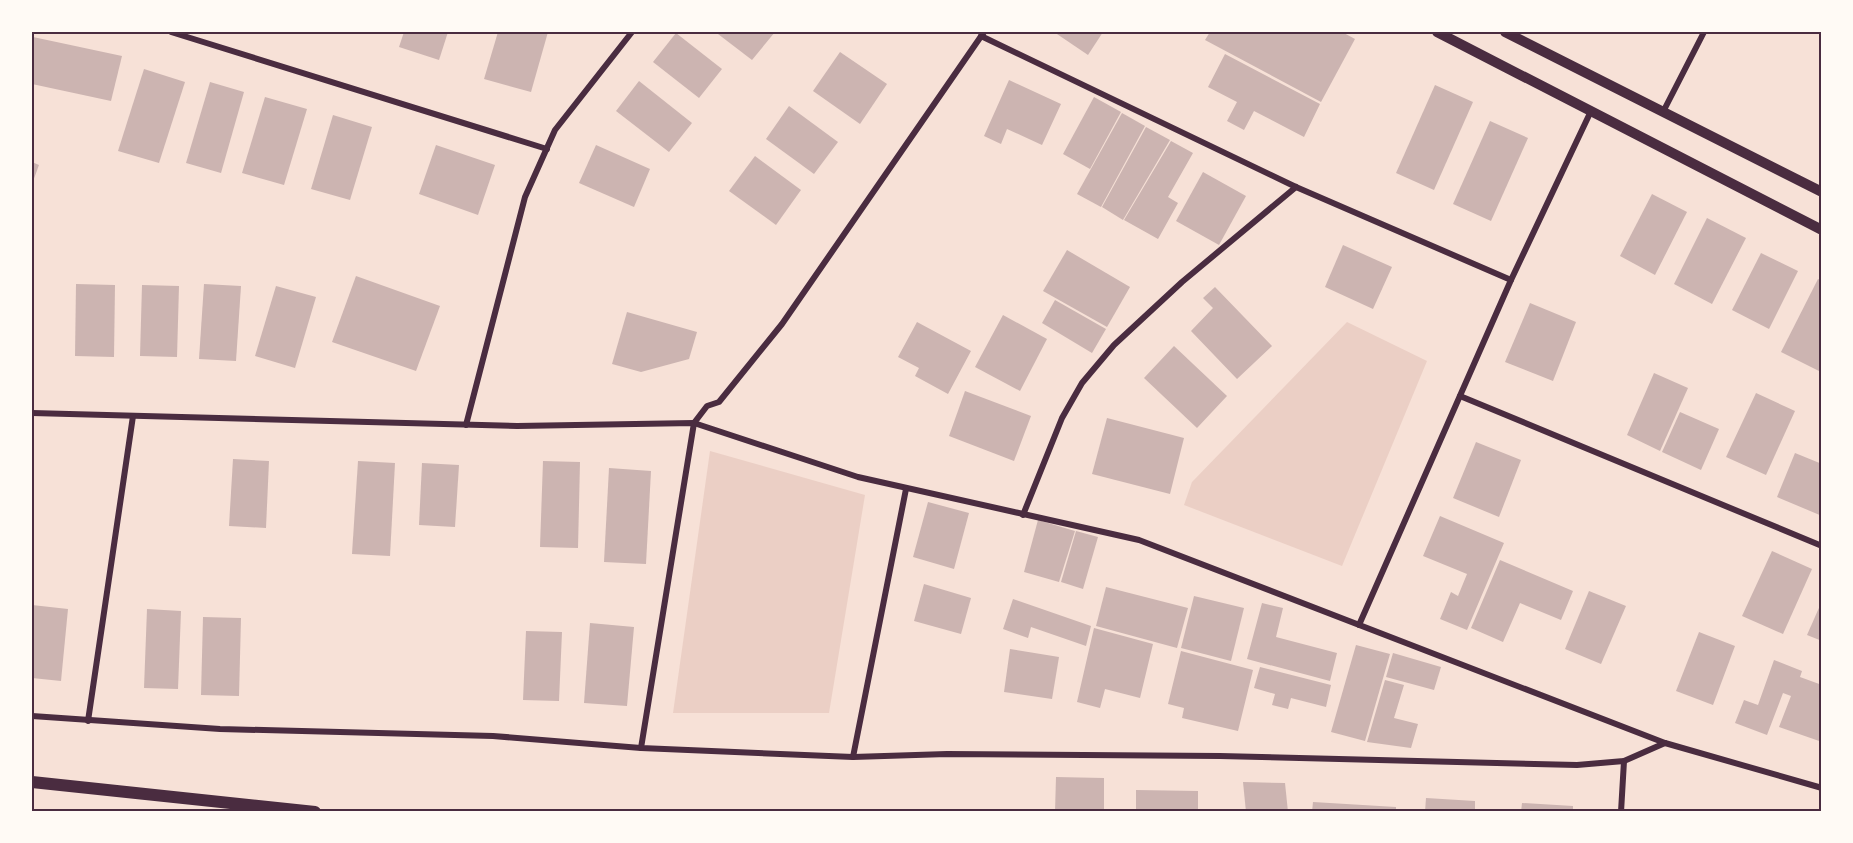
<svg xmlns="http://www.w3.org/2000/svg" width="1853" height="843" font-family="'Archivo Narrow',sans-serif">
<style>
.green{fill:#ebcfc5}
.building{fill:#ccb4b1}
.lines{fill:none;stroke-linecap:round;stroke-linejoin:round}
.minor{stroke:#4a2c40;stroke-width:6}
.tertiary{stroke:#4a2c40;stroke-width:10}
.secondary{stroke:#4a2c40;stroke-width:12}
.neatline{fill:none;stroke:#4a2c40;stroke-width:2}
</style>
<rect width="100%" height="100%" fill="#f7e1d7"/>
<g class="green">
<polygon points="1347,322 1427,361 1342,566 1184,505 1192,482"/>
<polygon points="710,451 865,495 829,713 673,713"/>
</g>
<g class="building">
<polygon points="404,32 448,32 439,60 399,47"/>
<polygon points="498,32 548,32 531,92 484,79"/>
<polygon points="720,32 775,32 752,60 718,34"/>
<polygon points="1054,32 1103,32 1088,55"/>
<polygon points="1210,32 1342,32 1355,39 1321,102 1205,40"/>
<polygon points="676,33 722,69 699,98 653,62"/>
<polygon points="33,37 122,56 111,101 32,84"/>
<polygon points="840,52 887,84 860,124 813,91"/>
<polygon points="1225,54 1320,104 1304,137 1254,111 1244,130 1227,121 1237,102 1208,87"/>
<polygon points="144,69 185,82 159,163 118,151"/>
<polygon points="1009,80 1061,104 1042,145 1007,129 1001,144 984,136"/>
<polygon points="639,81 692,123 669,152 616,111"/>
<polygon points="210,82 244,92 221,173 186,163"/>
<polygon points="1435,85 1473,102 1434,190 1396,173"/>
<polygon points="265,97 307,109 284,185 242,173"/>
<polygon points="1094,97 1121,112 1090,169 1063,154"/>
<polygon points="789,106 838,142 814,174 766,139"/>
<polygon points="1122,113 1145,126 1101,207 1077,194"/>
<polygon points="333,115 372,127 350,200 311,189"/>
<polygon points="1490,121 1528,138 1491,221 1453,204"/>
<polygon points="1146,127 1170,140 1123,220 1102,207"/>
<polygon points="1171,141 1193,153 1168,197 1178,203 1158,239 1124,220"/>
<polygon points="436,145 495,165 478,215 419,194"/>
<polygon points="596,145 650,169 634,207 579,183"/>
<polygon points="755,156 801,190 776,225 729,191"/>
<polygon points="32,162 39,165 32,184"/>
<polygon points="1203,172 1246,196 1219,245 1176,221"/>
<polygon points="1652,194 1687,212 1655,275 1620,256"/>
<polygon points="1707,218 1746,238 1712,304 1674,284"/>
<polygon points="1343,245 1392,267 1373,309 1325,287"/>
<polygon points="1067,250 1130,287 1107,327 1043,291"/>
<polygon points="1761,253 1798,271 1769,329 1732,310"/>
<polygon points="356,276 440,306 416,371 332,342"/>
<polygon points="1818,279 1822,281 1822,366 1819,371 1781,352"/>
<polygon points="76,284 115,285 114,357 75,356"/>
<polygon points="204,284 241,286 236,361 199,359"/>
<polygon points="142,285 179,286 177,357 140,356"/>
<polygon points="276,286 316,297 295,368 255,356"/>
<polygon points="1215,287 1272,346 1237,379 1191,331 1213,308 1203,298"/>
<polygon points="1055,300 1106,329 1092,353 1042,323"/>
<polygon points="1530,303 1576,322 1553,381 1505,362"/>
<polygon points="627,312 697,332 689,359 641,372 612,364"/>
<polygon points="1003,315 1047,339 1020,391 975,367"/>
<polygon points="917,322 971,351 948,394 915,376 919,368 898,357"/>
<polygon points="1174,346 1227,396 1197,428 1144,378"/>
<polygon points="1654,373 1688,388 1660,451 1627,435"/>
<polygon points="965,391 1031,416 1014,461 949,436"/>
<polygon points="1756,393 1795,411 1766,475 1726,457"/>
<polygon points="1680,412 1719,429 1701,470 1662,452"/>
<polygon points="1107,418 1184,438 1170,494 1092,474"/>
<polygon points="1476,442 1521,460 1499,517 1453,498"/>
<polygon points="1795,453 1822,464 1822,516 1777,497"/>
<polygon points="233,459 269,461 266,528 229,526"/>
<polygon points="358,461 395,463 390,556 352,554"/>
<polygon points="543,461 580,462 578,548 540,547"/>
<polygon points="422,463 459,465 455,527 419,525"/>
<polygon points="609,468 651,471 646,564 604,562"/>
<polygon points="928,502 969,513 954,569 913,557"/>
<polygon points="1440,516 1504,543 1467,630 1440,619 1451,592 1458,596 1467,574 1423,556"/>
<polygon points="1038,520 1075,531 1059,582 1024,572"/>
<polygon points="1076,531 1098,537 1083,589 1061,582"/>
<polygon points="1772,551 1812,569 1783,634 1742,616"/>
<polygon points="1500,560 1573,591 1561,620 1520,603 1503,642 1471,628"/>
<polygon points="924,584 971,598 961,634 914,621"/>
<polygon points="1106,587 1188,608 1177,648 1096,626"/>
<polygon points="1589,591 1626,606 1601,664 1565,649"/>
<polygon points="1194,596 1244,608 1231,661 1181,648"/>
<polygon points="1013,599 1091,626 1086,646 1031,627 1028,638 1003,629"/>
<polygon points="1822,601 1822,641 1807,635"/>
<polygon points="1262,603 1283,608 1276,637 1337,653 1330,681 1247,659"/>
<polygon points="32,605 68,609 61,681 32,678"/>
<polygon points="147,609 181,611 178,689 144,688"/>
<polygon points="203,617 241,618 239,696 201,695"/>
<polygon points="590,623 634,627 627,706 584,703"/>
<polygon points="1094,628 1153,644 1140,698 1105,689 1100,708 1077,702"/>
<polygon points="526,631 562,632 559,701 523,700"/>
<polygon points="1699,632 1735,646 1713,705 1676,691"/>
<polygon points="1356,645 1390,654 1365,741 1331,732"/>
<polygon points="1010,649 1059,657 1052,699 1004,692"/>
<polygon points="1181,651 1253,670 1238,731 1182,718 1184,708 1168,704"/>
<polygon points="1393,653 1441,667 1434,690 1386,677"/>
<polygon points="1774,660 1802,671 1800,677 1822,685 1822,742 1779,727 1791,696 1783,693 1767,735 1735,723 1744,700 1758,705"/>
<polygon points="1260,667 1331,685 1326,707 1291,698 1288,709 1272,705 1275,694 1254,688"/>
<polygon points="1385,680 1404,685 1394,718 1418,724 1411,748 1367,742"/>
<polygon points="1056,777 1104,778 1104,812 1055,812"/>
<polygon points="1243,782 1285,783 1288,812 1246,812"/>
<polygon points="1136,790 1198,791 1198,812 1136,812"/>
<polygon points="1426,798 1475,801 1475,812 1425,812"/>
<polygon points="1313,802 1396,807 1396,812 1312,812"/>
<polygon points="1522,803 1573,806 1573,812 1521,812"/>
</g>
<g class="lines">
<g class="minor">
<polyline points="171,32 547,149"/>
<polyline points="981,36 1296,187 1511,280 1359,625"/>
<polyline points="1663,112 1704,32"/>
<polyline points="1511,280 1591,111"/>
<polyline points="1460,396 1822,546"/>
<polyline points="32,413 517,426 694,423 858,477 1139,540 1665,743 1822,788"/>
<polyline points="466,425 525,197 555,130 632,32"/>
<polyline points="1023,515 1062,418 1082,383 1114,345 1182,282 1296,187"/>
<polyline points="32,716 220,729 493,736 641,748 853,757 947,754 1220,756 1577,765 1624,761 1665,743"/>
<polyline points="88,721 133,416"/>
<polyline points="641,748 694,423 707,406 719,402 782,324 984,32"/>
<polyline points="853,757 906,489"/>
<polyline points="1621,812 1624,761"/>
</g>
<g class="tertiary">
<polyline points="1437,32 1822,230"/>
<polyline points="1505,32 1822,192"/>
</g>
<polyline class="secondary" points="32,782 315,812"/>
</g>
<rect width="1853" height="843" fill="none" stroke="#fffaf5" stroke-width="66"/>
<rect x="33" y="33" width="1787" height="777" class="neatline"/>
</svg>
